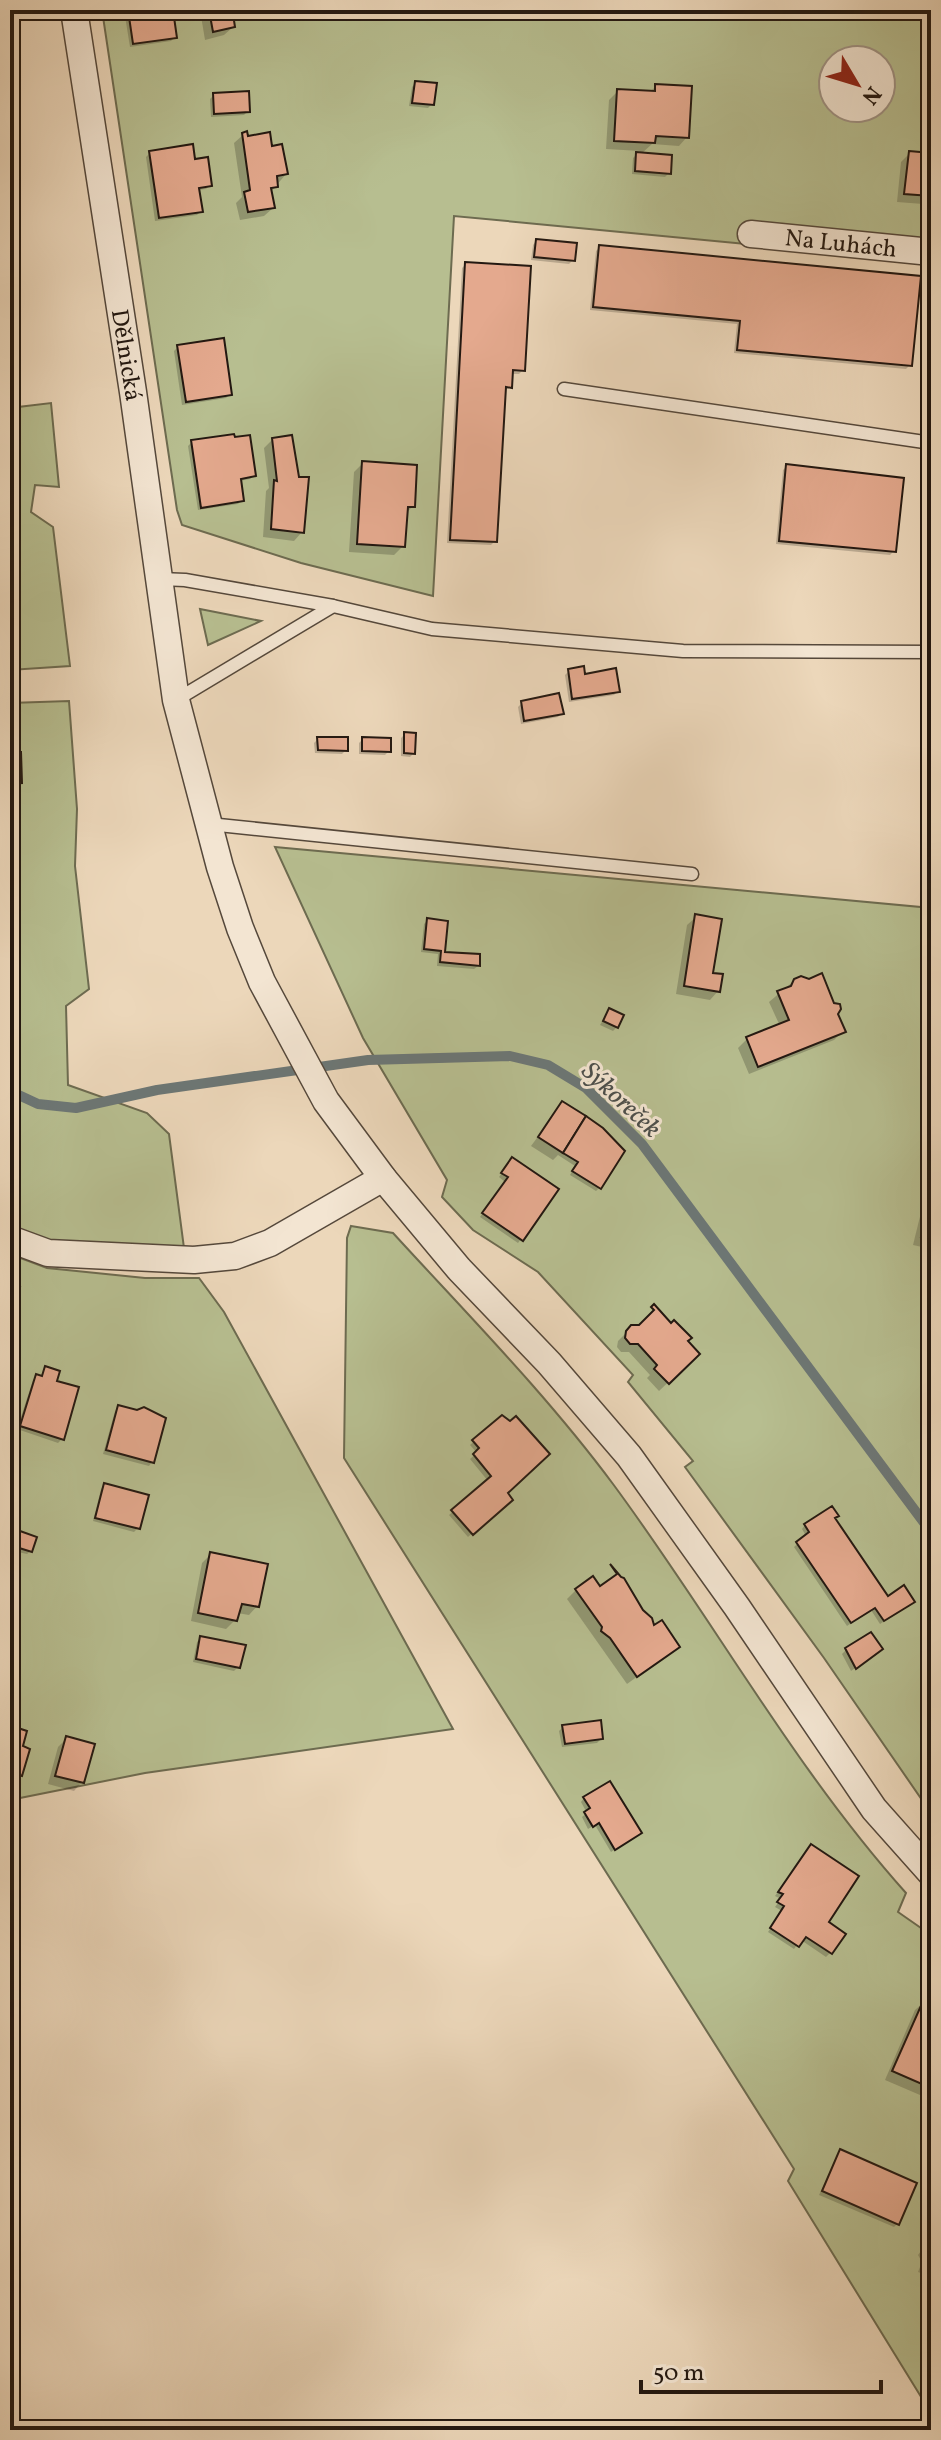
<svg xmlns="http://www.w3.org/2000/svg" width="941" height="2440" font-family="Vollkorn,serif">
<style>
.green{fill:#b7be90;stroke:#6d6b50;stroke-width:2;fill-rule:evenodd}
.shadow{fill:#0003}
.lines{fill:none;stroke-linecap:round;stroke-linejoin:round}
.stream{stroke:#6c7776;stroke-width:10}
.building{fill:#e4a98e;stroke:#231811;stroke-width:2}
.service-casing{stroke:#55483b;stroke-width:15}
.minor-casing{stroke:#55483b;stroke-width:29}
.service{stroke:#f3e5d2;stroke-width:12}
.minor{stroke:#f3e5d2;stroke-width:26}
.labels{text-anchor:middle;stroke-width:6;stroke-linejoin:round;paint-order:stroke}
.street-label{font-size:24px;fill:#231811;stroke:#f3e5d2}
.water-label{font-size:26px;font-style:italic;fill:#4d504c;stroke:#f3e5d2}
</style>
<rect width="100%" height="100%" fill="#ecd7ba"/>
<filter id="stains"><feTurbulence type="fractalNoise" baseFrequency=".0025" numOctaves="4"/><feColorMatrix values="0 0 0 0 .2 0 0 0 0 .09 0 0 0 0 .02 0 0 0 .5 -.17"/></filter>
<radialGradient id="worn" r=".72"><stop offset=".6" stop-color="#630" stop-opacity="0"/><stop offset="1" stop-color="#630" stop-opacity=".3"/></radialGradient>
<g class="green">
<path d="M102,10H931V242L746,244L454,216L433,596L301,563L182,525L177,510ZM833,60H881V108H833Z"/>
<polygon points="51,403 59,487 35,485 31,512 53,527 70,666 10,670 10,408"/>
<polygon points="200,609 261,621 208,645"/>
<polygon points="69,701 77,809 75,866 89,989 66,1006 68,1085 147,1113 169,1134 184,1248 54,1248 10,1230 10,703"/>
<polygon points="275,847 931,908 931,1813 824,1658 685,1467 693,1461 628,1382 633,1375 538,1272 473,1230 442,1197 447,1180 363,1038"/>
<path d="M351,1226L393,1233C468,1315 547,1395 613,1484C713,1619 794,1768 906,1893L898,1912L931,1935V2413L788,2181L794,2169L344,1458L347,1238Z"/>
<polygon points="10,1254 47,1268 145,1278 199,1278 224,1312 453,1729 145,1773 10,1800"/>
</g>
<g class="shadow">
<polygon points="124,10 177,10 172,11 175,37 171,41 130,47"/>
<polygon points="200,10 233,10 233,27 224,35 205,40"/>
<polygon points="416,83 432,104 428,108 409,106 412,87"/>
<polygon points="656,86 687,137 679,146 652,144 641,154 669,173 665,177 632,174 633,158 640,151 606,149 609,100 618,91 649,93"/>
<polygon points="214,95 248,111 244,115 211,117 210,99"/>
<polygon points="243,135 270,148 286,174 270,193 273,208 264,216 240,220 236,203 242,197 234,143"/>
<polygon points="150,153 193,161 210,185 206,189 198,190 201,211 197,215 155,221 146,157"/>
<polygon points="910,153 931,155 931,197 923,204 897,202 901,162"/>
<polygon points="536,241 573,260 569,264 531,260 533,245"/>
<polygon points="600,247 910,365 906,369 734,353 737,324 590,310 596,251"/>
<polygon points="466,264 523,370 519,374 510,374 510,387 504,391 495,541 491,545 447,543 462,268"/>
<polygon points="178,347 230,394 226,398 182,405 174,351"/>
<polygon points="273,439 302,532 294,541 263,537 266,491 269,488 264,448"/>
<polygon points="192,442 254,475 250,479 239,481 242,500 238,504 198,510 188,446"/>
<polygon points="363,463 413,506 405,514 403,546 394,555 349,552 354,472"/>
<polygon points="787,466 894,551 890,555 776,544 783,470"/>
<polygon points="569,671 618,691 614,695 569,702 565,675"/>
<polygon points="522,703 561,714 558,717 521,724 518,707"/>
<polygon points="405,734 414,753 410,757 401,756 401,738"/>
<polygon points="318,739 346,750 342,754 315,753 314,743"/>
<polygon points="363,739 389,751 385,755 359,754 359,743"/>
<polygon points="10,754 20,783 10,791"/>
<polygon points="696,917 711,975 718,991 710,1000 676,994 687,925"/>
<polygon points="428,920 443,954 478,966 474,969 437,966 438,954 421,952 424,924"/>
<polygon points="795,980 836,1014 843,1031 834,1040 749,1074 738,1048 747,1039 780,1026 769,1002"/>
<polygon points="609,1010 617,1027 613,1031 600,1025"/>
<polygon points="563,1103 599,1188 596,1191 570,1175 575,1166 558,1155 553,1160 531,1146"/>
<polygon points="509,1163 521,1239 518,1243 480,1217 505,1182 499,1177"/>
<polygon points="931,1187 931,1249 913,1245 926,1192"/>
<polygon points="632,1327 685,1341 698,1354 659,1391 647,1378 650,1375 629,1352 621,1352 617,1347 618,1341"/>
<polygon points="46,1369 55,1382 62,1439 58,1443 17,1429 33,1380 37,1376 40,1377"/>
<polygon points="119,1407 152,1462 149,1466 103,1454 115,1411"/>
<polygon points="502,1417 505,1493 510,1499 468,1537 449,1515 488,1481 470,1459 477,1453 470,1445"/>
<polygon points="105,1485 138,1528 134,1532 93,1521 101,1489"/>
<polygon points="833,1519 888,1599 909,1605 880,1624 871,1610 847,1626 794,1547 806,1536 802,1529 805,1525"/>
<polygon points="20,1533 31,1551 27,1554 13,1551 17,1537"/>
<polygon points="211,1554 257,1606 249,1615 237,1613 235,1620 226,1629 191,1621 202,1563"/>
<polygon points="599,1589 678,1647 627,1684 567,1599 576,1590"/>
<polygon points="201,1638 238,1667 234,1671 193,1662 197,1642"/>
<polygon points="846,1650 876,1653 851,1671 842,1654"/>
<polygon points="563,1727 601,1739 597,1743 562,1747 559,1731"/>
<polygon points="19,1730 20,1775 16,1779 10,1777 10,1750 15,1734"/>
<polygon points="67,1738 82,1782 74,1791 48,1784 58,1747"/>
<polygon points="584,1798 640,1833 611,1852 595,1825 588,1829 582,1817 587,1813 581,1802"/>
<polygon points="807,1850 826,1922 830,1953 826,1957 801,1940 794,1949 768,1932 782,1911 775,1907 781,1899 775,1896"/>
<polygon points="924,2002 931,2005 931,2082 920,2095 885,2080 915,2010"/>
<polygon points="840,2151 897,2224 894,2227 819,2195"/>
<polygon points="931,2238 931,2277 918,2272 922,2262 918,2255"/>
</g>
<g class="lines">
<polyline class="stream" points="10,1091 38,1104 76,1108 157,1090 368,1060 510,1056 548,1065 586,1088 642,1144 931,1532"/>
</g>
<g class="building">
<polygon points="128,10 173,10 177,38 133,44"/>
<polygon points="209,10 235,10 235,14 233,14 235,27 213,32"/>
<polygon points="415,81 437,83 434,105 412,103"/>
<polygon points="655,84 692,86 689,138 656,136 655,143 614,141 617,89 655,91"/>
<polygon points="249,91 250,112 214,114 213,93"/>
<polygon points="247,131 248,136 270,132 272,146 282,144 288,174 277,176 278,187 271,188 275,208 248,212 244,192 250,190 242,133"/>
<polygon points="193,144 195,159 208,157 212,186 199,188 203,212 159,218 149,151"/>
<polygon points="909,151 931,153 931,196 904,194"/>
<polygon points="636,152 672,155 671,174 635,171"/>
<polygon points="536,239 577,243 575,261 534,257"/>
<polygon points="599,245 921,276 912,366 737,350 740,321 593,307"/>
<polygon points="465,262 531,266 525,371 513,370 512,388 506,387 497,542 450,540"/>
<polygon points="224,338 232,395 186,402 177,345"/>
<polygon points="234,434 235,437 250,435 256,476 241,479 244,501 201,508 191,440"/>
<polygon points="292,435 299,477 309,477 304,533 271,529 274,480 277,481 272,438"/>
<polygon points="362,461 417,465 415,507 408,507 405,547 357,544"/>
<polygon points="786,464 904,478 896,552 779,541"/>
<polygon points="584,666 585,674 616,668 620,692 572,699 568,669"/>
<polygon points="559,693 564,714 524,721 521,701"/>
<polygon points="404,732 416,733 415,754 404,753"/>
<polygon points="317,737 348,737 348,751 318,750"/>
<polygon points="362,737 391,738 391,752 362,751"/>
<polygon points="10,752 21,752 22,783 10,784"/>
<polygon points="695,914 722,919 713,973 723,974 720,992 684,986"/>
<polygon points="427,918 448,921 445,952 480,954 480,966 440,962 441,951 424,949"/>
<polygon points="822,973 834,1003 840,1004 841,1009 838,1014 846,1032 758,1067 746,1037 789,1020 777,991 791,986 794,979 801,976 809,979"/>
<polygon points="609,1008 624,1015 618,1028 603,1021"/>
<polygon points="562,1101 586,1116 563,1153 538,1137"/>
<polygon points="586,1116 603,1128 625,1151 601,1189 572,1171 578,1162 563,1153"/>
<polygon points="512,1157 559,1189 523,1241 482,1213 508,1177 501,1173"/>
<polygon points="931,1198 931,1239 921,1237"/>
<polygon points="10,1283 20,1287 10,1317"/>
<polygon points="654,1304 671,1323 674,1320 692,1338 688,1341 700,1354 669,1384 654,1369 657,1365 638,1344 630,1344 625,1338 626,1331 631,1325 639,1325 654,1310 651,1307"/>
<polygon points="45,1366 60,1371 57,1381 79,1387 64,1440 20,1426 36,1374 42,1376"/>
<polygon points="118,1405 137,1410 144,1407 166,1418 154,1463 106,1450"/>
<polygon points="502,1415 510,1421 516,1416 550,1454 508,1493 513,1500 473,1535 451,1510 491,1476 473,1454 479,1448 472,1440"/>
<polygon points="104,1483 149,1495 140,1529 95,1518"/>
<polygon points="832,1506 839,1516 835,1518 888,1596 904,1585 915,1602 884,1621 875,1608 851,1623 796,1542 809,1532 804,1524"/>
<polygon points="20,1531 37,1537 32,1552 16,1547"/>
<polygon points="210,1552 268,1564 259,1607 242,1604 237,1621 198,1613"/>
<polygon points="610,1564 621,1577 624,1578 643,1610 652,1618 654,1625 662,1620 680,1647 637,1677 610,1638 601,1631 602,1627 575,1589 593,1576 600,1586 617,1574"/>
<polygon points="871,1632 883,1649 856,1669 845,1648"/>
<polygon points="200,1636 246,1645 240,1668 196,1659"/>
<polygon points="601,1720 603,1739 565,1744 562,1725"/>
<polygon points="18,1728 27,1731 23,1746 30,1749 22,1776 10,1773 10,1755"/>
<polygon points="66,1736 95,1744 84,1783 55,1776"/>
<polygon points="610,1781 642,1833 615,1850 599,1823 593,1827 584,1812 590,1808 583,1797"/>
<polygon points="811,1844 859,1876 829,1922 846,1934 832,1954 806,1937 799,1947 770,1928 784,1906 777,1902 783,1894 778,1892"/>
<polygon points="924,1999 931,2003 931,2088 892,2071"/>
<polygon points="840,2149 917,2183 899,2225 822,2191"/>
<polygon points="931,2236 931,2266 925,2263 930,2252 926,2245"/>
</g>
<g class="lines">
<g class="service-casing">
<g id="service">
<polyline points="564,389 931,443"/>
<polyline points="160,579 185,580 333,606 432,629 683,651 931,652"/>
<polyline points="176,700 333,606"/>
<polyline points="209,824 692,874"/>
</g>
</g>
<g class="minor-casing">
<g id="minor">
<polyline points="74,10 133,392 176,700 220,867 240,928 262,982 326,1101 383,1178 459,1269 549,1363 629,1456 737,1607 874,1809 931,1873"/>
<polyline points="751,234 931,252"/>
<polyline points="10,1239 48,1253 194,1260 235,1256 270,1243 383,1178"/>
</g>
</g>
<use href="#service" class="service"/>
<use href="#minor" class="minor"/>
</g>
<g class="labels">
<g class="street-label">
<text transform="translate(841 243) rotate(6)" y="8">Na Luhách</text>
<text transform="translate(127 355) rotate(81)" y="8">Dělnická</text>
</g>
<g class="water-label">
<text transform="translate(622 1099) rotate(43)" y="9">Sýkoreček</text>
</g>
</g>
<rect width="941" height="2440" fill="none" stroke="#ecd7ba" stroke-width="40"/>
<rect x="12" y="12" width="917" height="2416" fill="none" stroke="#231811" stroke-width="4"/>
<rect x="20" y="20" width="901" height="2400" fill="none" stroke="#231811" stroke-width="2"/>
<g transform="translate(857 84) rotate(128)"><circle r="38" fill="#f3e5d2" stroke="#a09385" stroke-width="2"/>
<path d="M0-6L14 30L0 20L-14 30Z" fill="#8f2418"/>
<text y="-12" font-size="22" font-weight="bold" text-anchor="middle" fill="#231811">N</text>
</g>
<path d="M641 2380v12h240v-12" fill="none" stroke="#231811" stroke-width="4"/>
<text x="653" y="2380" font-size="24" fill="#231811" stroke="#f3e5d2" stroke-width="6" paint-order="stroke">50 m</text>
<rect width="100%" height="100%" filter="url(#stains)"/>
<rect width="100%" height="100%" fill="url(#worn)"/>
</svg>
